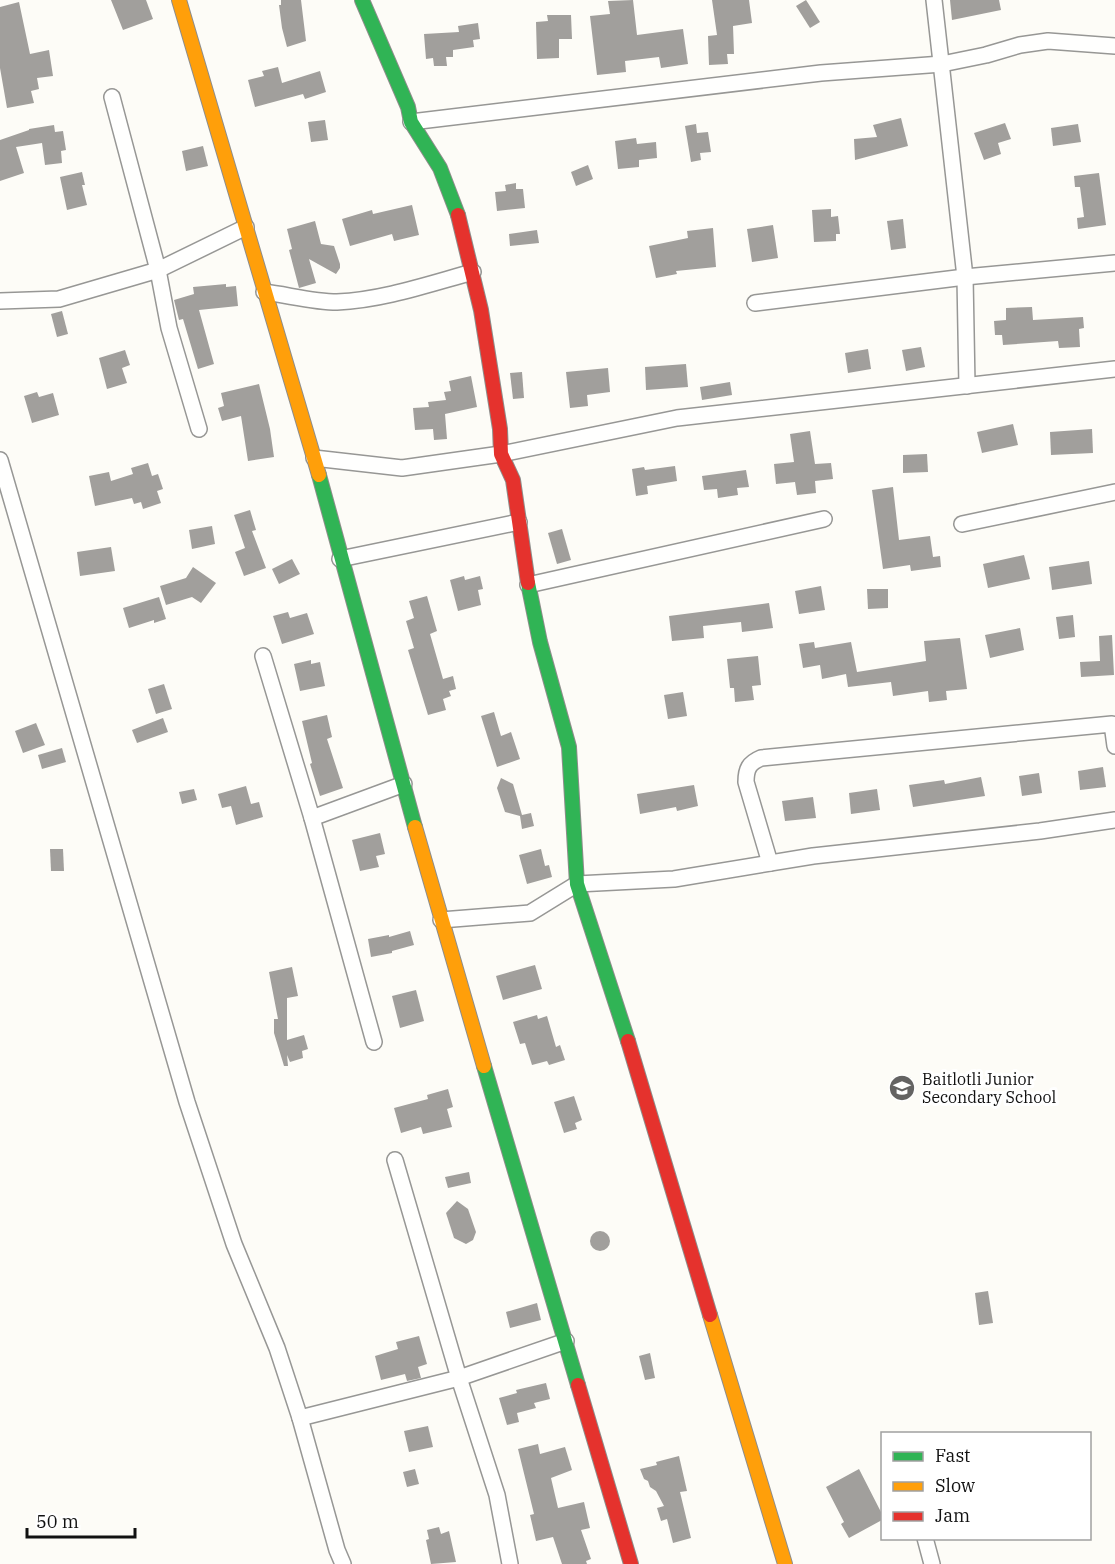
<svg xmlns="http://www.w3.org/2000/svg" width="1115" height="1564" font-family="'IBM Plex Serif',serif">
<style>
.building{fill:#a19f9c}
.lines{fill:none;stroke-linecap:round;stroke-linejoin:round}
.street-casing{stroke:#979795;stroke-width:18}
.fast-casing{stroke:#8e8d8b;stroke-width:16}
.slow-casing{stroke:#8e8d8b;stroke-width:16}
.jam-casing{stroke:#8e8d8b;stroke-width:16}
.street{stroke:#fffffe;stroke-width:15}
.fast{stroke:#30b455;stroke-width:14}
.slow{stroke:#ff9f0a;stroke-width:14}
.jam{stroke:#e5322d;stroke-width:14}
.labels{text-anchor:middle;stroke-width:6;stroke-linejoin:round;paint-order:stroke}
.poi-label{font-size:16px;fill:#111;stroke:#fff;text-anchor:start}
</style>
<rect width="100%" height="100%" fill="#fdfcf7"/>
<g class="building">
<polygon points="111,0 146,0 153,19 123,30"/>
<polygon points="281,0 301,0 306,41 287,47 282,28 279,5 281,5"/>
<polygon points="633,0 637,35 683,29 688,64 661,68 659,57 625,61 626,72 597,75 590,16 610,14 608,1"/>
<polygon points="712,0 749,0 752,23 733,26 734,54 727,54 728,64 709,65 708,36 717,35"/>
<polygon points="806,0 820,22 810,28 796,6"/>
<polygon points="950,0 999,0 1001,10 952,20"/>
<polygon points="19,2 30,54 49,50 53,76 37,78 39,89 31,91 34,103 7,108 0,68 0,7"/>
<polygon points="547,15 571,15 572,39 559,39 559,58 537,59 536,22 548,21"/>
<polygon points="478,23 480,39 473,40 474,47 453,50 453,57 446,57 447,66 434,66 433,58 426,59 424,34 459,32 458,26"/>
<polygon points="278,67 282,83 320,71 326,92 305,99 303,94 255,107 248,80 264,76 262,71"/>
<polygon points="901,118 908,146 855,160 854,139 877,137 873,125"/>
<polygon points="325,120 328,140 311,142 308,122"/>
<polygon points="1005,123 1011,139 998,143 1001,154 984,160 974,133"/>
<polygon points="696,124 697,133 708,132 711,152 700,153 701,160 691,162 685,126"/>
<polygon points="1078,124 1081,142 1053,146 1051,128"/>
<polygon points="54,125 55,132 63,131 66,150 61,151 62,163 45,165 42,143 16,147 24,173 0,181 0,140 29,130 29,129"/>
<polygon points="636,138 637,144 656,142 657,158 639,160 639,167 618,169 615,141"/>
<polygon points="203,146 208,166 186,171 182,151"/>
<polygon points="588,165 593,179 576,186 571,172"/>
<polygon points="82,172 85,185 82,185 87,205 67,210 60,177"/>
<polygon points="1099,173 1106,225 1078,229 1077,218 1084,217 1080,187 1075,187 1074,176"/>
<polygon points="516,183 516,189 523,189 525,208 497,211 495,192 506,191 505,185"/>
<polygon points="412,205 419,235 394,241 392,234 350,246 342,219 372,210 373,214"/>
<polygon points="831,209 831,217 838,216 840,234 836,234 836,241 814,242 812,210"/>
<polygon points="903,219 906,248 891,250 887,221"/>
<polygon points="315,221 321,244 334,246 340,264 340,268 336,274 309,259 316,283 299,288 289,250 292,249 287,229"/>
<polygon points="773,225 778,258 752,262 747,229"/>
<polygon points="713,228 716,267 676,271 677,274 656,278 649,246 688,238 687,231"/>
<polygon points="537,230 539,243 510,246 509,234"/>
<polygon points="226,284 226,287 236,286 238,306 199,310 214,364 198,369 183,319 179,320 174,300 194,294 193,287"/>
<polygon points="1032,307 1033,320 1083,317 1084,328 1079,329 1080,347 1059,348 1058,341 1003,345 1002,335 995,335 994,321 1006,320 1006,308"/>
<polygon points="62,311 68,334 57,337 51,314"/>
<polygon points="921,347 925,367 906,371 902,350"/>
<polygon points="868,349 871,369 848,373 845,353"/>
<polygon points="125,350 130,365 122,368 127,383 107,389 99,358"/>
<polygon points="686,364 688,387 646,390 645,367"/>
<polygon points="608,368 610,392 587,395 588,406 570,408 566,372"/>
<polygon points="522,372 524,398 513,399 510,373"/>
<polygon points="471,376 477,407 445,414 447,439 434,440 433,429 415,430 413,408 429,407 428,402 446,400 444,392 451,391 449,381"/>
<polygon points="730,382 732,395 702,400 700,387"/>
<polygon points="259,384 270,429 274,457 248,461 241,416 222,421 218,408 224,406 221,393"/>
<polygon points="37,392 39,397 53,393 59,415 32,423 24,396"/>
<polygon points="1013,424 1018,445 982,453 977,432"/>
<polygon points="1092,429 1093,453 1051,455 1050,432"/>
<polygon points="810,431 815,464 831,463 833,479 815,481 816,493 797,495 795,482 776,484 774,464 794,462 790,434"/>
<polygon points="927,454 928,472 903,473 903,455"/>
<polygon points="148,463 152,476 158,474 163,489 157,491 161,503 143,509 141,502 134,504 132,498 95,506 89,476 109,472 111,481 133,474 131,468"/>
<polygon points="675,466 677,481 647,486 648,494 636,496 632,469 644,467 645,470"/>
<polygon points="746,470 749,487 737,488 738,495 718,498 717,489 704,490 702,476"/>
<polygon points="893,487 899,540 930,536 933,557 940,556 941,567 911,571 910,565 883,569 872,490"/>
<polygon points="250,510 256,530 252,531 266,568 244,576 235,552 245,548 234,515"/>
<polygon points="212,526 215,544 192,549 189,530"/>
<polygon points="562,529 571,560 557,564 548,533"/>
<polygon points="111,547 115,571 80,576 77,552"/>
<polygon points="1024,555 1030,579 988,588 983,564"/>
<polygon points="292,559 300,574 279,584 272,569"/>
<polygon points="1089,561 1092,584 1052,590 1049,567"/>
<polygon points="193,567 216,583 201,603 192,597 166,605 160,586 186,578"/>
<polygon points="464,576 465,580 480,576 483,589 478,590 481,605 458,611 450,580"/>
<polygon points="821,586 825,610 799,614 795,591"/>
<polygon points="867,589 888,589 888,608 868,609"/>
<polygon points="427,596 437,631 430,634 443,679 453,676 456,689 449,691 451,696 443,699 446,710 428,715 408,650 414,648 406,621 414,618 409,601"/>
<polygon points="159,597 166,619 154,623 154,620 129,628 123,608"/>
<polygon points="769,603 773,628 742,632 741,622 703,626 704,638 672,641 669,616"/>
<polygon points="288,612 290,618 307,613 314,634 282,644 273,616"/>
<polygon points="1073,615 1075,637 1059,639 1056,617"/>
<polygon points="1020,628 1024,650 990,658 985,635"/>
<polygon points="1112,635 1114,675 1081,677 1080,662 1100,661 1099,636"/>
<polygon points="960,638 967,689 946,691 947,700 929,702 928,691 893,696 891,682 848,687 846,674 822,679 820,665 803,668 799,644 814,642 815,648 851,642 857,672 926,661 924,641"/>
<polygon points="758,656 761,685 752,686 754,700 735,702 734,688 730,688 727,659"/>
<polygon points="311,660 311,664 320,662 325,686 300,691 294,664"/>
<polygon points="164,684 172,709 156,714 148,689"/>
<polygon points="683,692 687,716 668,719 664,695"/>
<polygon points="494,712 501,736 511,732 520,759 497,767 481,716"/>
<polygon points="327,715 332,737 327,739 343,788 320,796 310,764 312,763 302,721"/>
<polygon points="163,718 168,732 137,743 132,730"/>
<polygon points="36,723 45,745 23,753 15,731"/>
<polygon points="62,748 66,762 42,769 38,755"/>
<polygon points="1103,767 1106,787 1080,790 1078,771"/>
<polygon points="1039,773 1042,793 1022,796 1019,776"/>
<polygon points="981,777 985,796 913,807 909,785 944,780 945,784"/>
<polygon points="501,778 513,784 522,815 531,813 534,826 522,829 520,816 505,812 497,788"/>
<polygon points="694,785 698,806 677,811 676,807 640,814 637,794"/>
<polygon points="246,786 251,804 259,802 263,817 236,825 231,806 222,808 218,794"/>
<polygon points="194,789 197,800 182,804 179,792"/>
<polygon points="877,789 880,810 851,814 849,793"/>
<polygon points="813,797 816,818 785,821 782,801"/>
<polygon points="380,833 385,854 376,856 379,867 360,871 352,840"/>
<polygon points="50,849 63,849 64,871 51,871"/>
<polygon points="541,849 545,866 549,865 552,877 527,884 519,855"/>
<polygon points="410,931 414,945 392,951 392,953 371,957 368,939 389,935 389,937"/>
<polygon points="535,965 542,989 503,1000 496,976"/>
<polygon points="292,967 298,996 287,998 287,1040 304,1035 308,1049 302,1051 303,1058 290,1062 287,1055 288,1066 284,1066 274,1033 274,1019 278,1019 269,972"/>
<polygon points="416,990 424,1021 400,1028 392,996"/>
<polygon points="537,1015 538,1019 547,1016 556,1047 560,1045 565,1060 549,1065 547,1061 532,1065 525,1043 520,1044 513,1022"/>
<polygon points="448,1089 453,1107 447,1109 452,1127 423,1134 421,1127 401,1133 394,1108 428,1099 427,1095"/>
<polygon points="574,1096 582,1120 575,1123 577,1129 564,1133 554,1102"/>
<polygon points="469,1172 471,1183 448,1188 445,1177"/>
<polygon points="457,1201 468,1209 476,1232 473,1240 466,1244 454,1238 446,1213"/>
<circle cx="600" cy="1241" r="10"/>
<polygon points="988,1291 993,1323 979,1325 975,1293"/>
<polygon points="537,1303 541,1320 510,1328 506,1312"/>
<polygon points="419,1336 427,1364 418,1367 421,1378 407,1381 405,1374 381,1380 375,1356 398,1349 396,1342"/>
<polygon points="650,1353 655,1378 645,1380 639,1356"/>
<polygon points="546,1383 550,1399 534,1403 536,1408 517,1413 519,1422 507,1425 499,1398 517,1393 516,1390"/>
<polygon points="428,1426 433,1447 409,1452 404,1431"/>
<polygon points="538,1444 540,1454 565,1447 572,1470 551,1478 558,1508 584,1502 590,1528 581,1530 591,1559 586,1561 587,1564 562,1564 553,1537 536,1541 530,1515 534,1514 518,1449"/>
<polygon points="679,1456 687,1491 680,1492 691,1538 673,1543 667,1519 661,1521 657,1508 664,1506 656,1491 650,1487 648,1481 644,1479 640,1469 657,1465 656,1462"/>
<polygon points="415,1469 419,1484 407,1487 403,1472"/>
<polygon points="859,1469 882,1514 882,1520 849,1538 841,1524 844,1522 826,1487"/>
<polygon points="439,1527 441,1534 449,1531 456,1562 431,1564 426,1540 429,1539 427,1530"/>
</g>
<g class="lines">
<g class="street-casing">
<g id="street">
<polyline points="934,0 965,277 967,386"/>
<polyline points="112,97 158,270 169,328 199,429"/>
<polyline points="411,122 821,73 942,64 986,55 1020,45 1048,41 1115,46"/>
<path d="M264,292C288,295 314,302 337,302C383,300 429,284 473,272"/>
<polyline points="0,301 59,299 158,270 246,227"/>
<polyline points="755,303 965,277 1115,263"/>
<polyline points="314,458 402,468 501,454 677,418 1115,369"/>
<polyline points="0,460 187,1102 234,1244 277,1348 300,1418 337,1550 343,1564"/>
<polyline points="962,524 1115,492"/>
<polyline points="340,559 519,522"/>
<polyline points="528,585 824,519"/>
<polyline points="263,656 312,818 374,1042"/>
<polyline points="312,818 404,784"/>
<path d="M770,863L746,782C746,769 749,763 761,758L1112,724L1115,746"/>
<polyline points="441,920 530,913 577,884 674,879 813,856 1040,831 1115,820"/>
<polyline points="395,1160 459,1378 497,1495 510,1564"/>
<polyline points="300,1418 459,1378 566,1341"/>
<polyline points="925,1538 932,1564"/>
</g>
</g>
<g class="fast-casing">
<g id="fast">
<polyline points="362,0 408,107 411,122 440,168 458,215"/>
<polyline points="319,475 415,827"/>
<polyline points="528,583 540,642 569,747 577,884 628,1041"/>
<polyline points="484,1066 578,1385"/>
</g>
</g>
<g class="slow-casing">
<g id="slow">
<polyline points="179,0 319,475"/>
<polyline points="415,827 484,1066"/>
<polyline points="710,1315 785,1564"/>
</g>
</g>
<g class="jam-casing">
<g id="jam">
<polyline points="458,215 481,310 500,429 501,454 513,480 528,583"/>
<polyline points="628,1041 710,1315"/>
<polyline points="578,1385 631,1564"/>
</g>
</g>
<use href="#street" class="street"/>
<use href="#fast" class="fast"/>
<use href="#slow" class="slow"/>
<use href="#jam" class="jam"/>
</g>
<defs>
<g id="school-disc" transform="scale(1.35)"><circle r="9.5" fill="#646362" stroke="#fff"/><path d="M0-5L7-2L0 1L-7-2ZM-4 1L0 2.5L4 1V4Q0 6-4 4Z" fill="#fff"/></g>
</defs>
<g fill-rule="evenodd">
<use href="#school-disc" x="902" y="1088"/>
</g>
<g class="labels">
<g class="poi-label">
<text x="922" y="1085">Baitlotli Junior<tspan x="922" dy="18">Secondary School</tspan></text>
</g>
</g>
<rect x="881" y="1432" width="210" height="108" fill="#ffffff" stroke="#a0a0a0" stroke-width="1.5"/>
<rect x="893" y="1452" width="30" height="9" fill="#30b455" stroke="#a0a0a0" stroke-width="1.5"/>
<text x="935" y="1462" font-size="18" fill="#111111">Fast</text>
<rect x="893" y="1482" width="30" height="9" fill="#ff9f0a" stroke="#a0a0a0" stroke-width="1.5"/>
<text x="935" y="1492" font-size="18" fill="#111111">Slow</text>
<rect x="893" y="1512" width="30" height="9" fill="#e5322d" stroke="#a0a0a0" stroke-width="1.5"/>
<text x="935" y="1522" font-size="18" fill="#111111">Jam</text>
<path d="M27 1528v9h108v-9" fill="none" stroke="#111111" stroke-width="3"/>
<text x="36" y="1528" font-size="18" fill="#111111" stroke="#ffffff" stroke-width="4.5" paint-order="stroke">50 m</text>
</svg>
